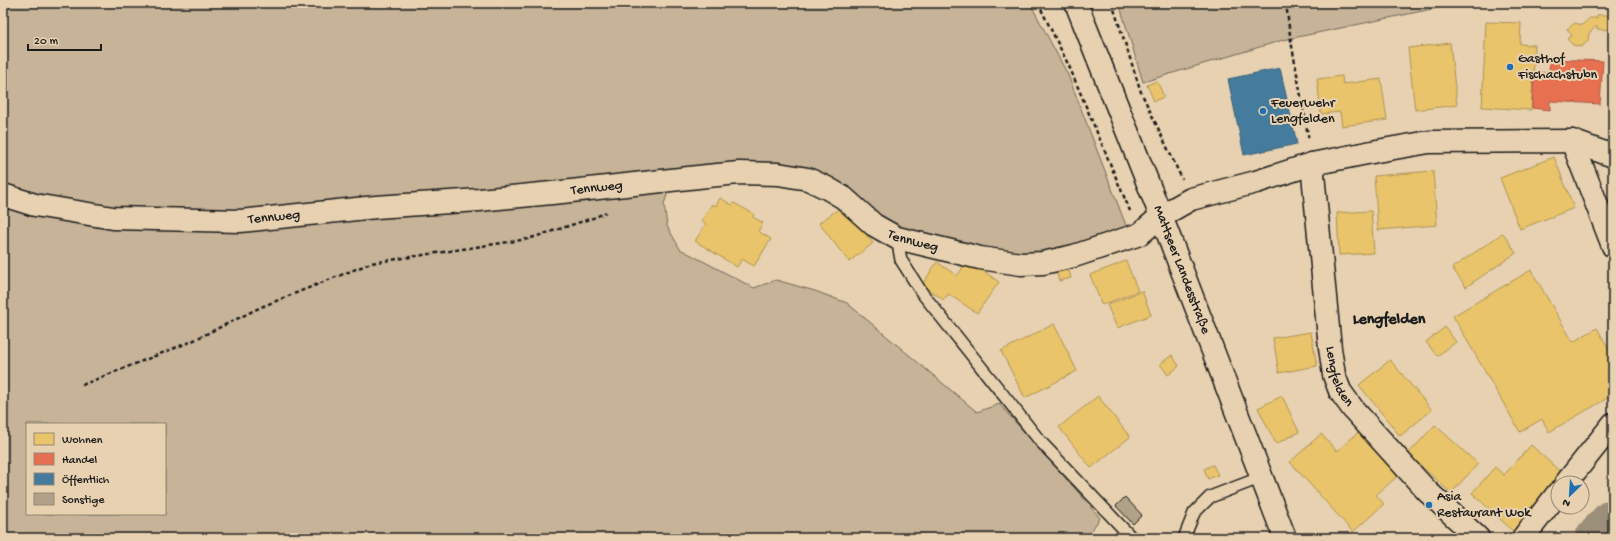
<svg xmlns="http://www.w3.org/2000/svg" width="1616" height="541" viewBox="0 0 1616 541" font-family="'Gochi Hand',sans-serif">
<rect width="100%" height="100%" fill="#e7d1b0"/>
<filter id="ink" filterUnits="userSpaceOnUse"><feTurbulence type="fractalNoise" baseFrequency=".025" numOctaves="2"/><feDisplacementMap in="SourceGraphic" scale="8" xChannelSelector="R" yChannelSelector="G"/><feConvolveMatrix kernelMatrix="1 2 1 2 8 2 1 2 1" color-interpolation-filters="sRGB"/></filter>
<g filter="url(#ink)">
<path fill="#c6b398" stroke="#71685a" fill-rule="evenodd" d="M3,3H1030L1068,75L1127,228L1068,250L1019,257L893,229L836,186L675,170L664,204L667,226L680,249L754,288L776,280L815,291L847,303L977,412L999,404L1078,492L1100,518L1086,538H3ZM27,424H165V514H27Z
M1119,3H1461L1283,40L1143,82Z"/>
<path fill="#e9c46a" stroke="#ac9253" d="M1597,15H1611L1610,30L1597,29V26L1589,33L1588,41L1581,47L1573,45L1567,39L1572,35L1567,29L1575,23L1582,25L1590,18H1597Z
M1486,22L1521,23L1520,44L1535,45L1531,110L1482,107Z
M1450,43L1457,105L1415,110L1408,48Z
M1342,76L1343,84L1381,79L1387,120L1342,126L1340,112L1321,114L1317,79Z
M1612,79H1613V110L1609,109Z
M1157,81L1164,97L1154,101L1147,85Z
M1554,157L1574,208L1520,229L1500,178Z
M1433,171L1437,225L1378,230L1374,176Z
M720,198L732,205L734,203L754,214L753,217L763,223L758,231L771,239L754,266L742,259L737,267L695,241L706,224L701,221L712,204L716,206Z
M844,205L873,243L849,262L819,223Z
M1371,211L1374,253L1339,255L1337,213Z
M1503,233L1516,253L1466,287L1452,268Z
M968,260L999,282L977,313L948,294L944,300L922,285L937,262L957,276Z
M1126,261L1138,291L1102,305L1090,275Z
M1068,267L1071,278L1059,281L1056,269Z
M1531,270L1573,342L1597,328L1613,356V395L1549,432L1542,419L1520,432L1453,316Z
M1142,291L1151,315L1117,328L1107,305Z
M1054,324L1077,371L1025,398L1001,351Z
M1445,327L1456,342L1437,356L1426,342Z
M1311,332L1317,366L1279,373L1273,338Z
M1172,355L1179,366L1168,375L1160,364Z
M1390,360L1432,410L1400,436L1359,385Z
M1098,396L1130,437L1091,468L1059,427Z
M1282,396L1299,432L1276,444L1258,408Z
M1435,425L1478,464L1451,493L1408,454Z
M1361,430L1400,474L1376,495L1384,504L1353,532L1290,462L1321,434L1337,451Z
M1531,445L1565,476L1514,532L1472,493L1495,467L1504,475Z
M1213,465L1218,475L1208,479L1204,469Z"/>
<path fill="#e76f51" stroke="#aa5641" d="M1550,59L1603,61L1600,104L1550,101V110L1532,108L1534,72L1549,73Z
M1450,532L1456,538H1445Z"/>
<path fill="#457b9d" stroke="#395e76" d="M1280,68L1297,144L1244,155L1228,79Z"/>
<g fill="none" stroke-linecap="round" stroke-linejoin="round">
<path stroke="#9c8f7a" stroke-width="44" d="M1597,538L1613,521"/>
</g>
<path fill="#b1a189" stroke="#1c1c1c" d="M1125,497L1142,515L1133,524L1116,506Z"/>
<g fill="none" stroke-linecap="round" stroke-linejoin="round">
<g stroke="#1c1c1c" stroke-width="14">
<path id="service" d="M897,238L901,260L922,293L1040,441L1132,538
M1184,538L1194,513L1210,497L1262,477"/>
</g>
<g stroke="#1c1c1c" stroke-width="25">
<g id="minor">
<path d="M1572,141L1613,246"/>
<path id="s1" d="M1312,164L1330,348L1334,375L1340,391L1353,409L1427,491L1478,538"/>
<path id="s2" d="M3,195L35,205L113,218L240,221L376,207L479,200L562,192L707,176L739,173L778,174L808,179L827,188L844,198L874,225L897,238L980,258L1021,264L1043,263L1074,256L1140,234L1161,216L1191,199L1256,182L1312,164L1377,151L1429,142L1572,141L1613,156"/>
<path d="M1566,483L1613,424"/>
<path d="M1523,538L1558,493"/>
</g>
</g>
<g stroke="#1c1c1c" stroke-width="25">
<g id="secondary">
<path id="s3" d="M1076,3L1161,216L1285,538"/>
</g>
</g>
<path stroke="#1c1c1c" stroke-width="2.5" stroke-dasharray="4 3" stroke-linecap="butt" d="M1038,3L1069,66L1130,211
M1112,3L1141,92L1182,179
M1286,3L1290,35L1309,141
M82,385L190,342L261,307L371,263L528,239L596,217L606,212"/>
<use href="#service" stroke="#e7d1b0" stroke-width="11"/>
<use href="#minor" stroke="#e7d1b0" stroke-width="22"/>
<use href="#secondary" stroke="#e7d1b0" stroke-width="22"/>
</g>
</g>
<g fill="#1f6fb2" stroke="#e7d1b0" stroke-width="1.5">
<circle cx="1510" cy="67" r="4"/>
<circle cx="1263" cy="111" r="4"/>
<circle cx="1429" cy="505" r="4"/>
</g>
<g text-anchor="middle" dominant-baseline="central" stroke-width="4" stroke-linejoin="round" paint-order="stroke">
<g font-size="14" fill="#1c1c1c" stroke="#e7d1b0" text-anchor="start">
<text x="1518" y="59">Gasthof<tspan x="1518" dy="16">Fischachstubn</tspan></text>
<text x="1271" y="103">Feuerwehr<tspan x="1271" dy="16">Lengfelden</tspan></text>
<text x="1437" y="497">Asia<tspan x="1437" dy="16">Restaurant Wok</tspan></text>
</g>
<g font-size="14" fill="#1c1c1c" stroke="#e7d1b0">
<text stroke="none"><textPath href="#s2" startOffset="598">Tennweg</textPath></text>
<text stroke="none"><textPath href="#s2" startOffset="274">Tennweg</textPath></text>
<text stroke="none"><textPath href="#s2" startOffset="934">Tennweg</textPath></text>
<text stroke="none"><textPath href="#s3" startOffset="287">Mattseer Landesstraße</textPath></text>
<text stroke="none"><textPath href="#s1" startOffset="215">Lengfelden</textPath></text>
</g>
<g font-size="16" font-weight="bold" fill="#1c1c1c" stroke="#e7d1b0">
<text x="1389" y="320">Lengfelden</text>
</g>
</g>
<rect width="1616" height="541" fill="none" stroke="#e7d1b0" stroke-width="16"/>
<rect x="8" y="8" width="1600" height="525" fill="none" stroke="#1c1c1c" stroke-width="1.5" filter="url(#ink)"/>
<rect x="26" y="423" width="140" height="92" fill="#e7d1b0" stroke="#968975"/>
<rect x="34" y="433" width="20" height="12" fill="#e9c46a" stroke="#968975"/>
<text x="62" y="443" font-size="12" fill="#1c1c1c">Wohnen</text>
<rect x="34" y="453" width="20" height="12" fill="#e76f51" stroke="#968975"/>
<text x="62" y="463" font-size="12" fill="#1c1c1c">Handel</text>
<rect x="34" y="473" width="20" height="12" fill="#457b9d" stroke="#968975"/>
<text x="62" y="483" font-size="12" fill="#1c1c1c">Öffentlich</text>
<rect x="34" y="493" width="20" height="12" fill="#b1a189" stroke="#968975"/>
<text x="62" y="503" font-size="12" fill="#1c1c1c">Sonstige</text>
<g transform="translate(1570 495) rotate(205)"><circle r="19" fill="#e7d1b0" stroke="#968975"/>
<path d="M0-3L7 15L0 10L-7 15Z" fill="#1f6fb2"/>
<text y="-6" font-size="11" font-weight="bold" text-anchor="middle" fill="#1c1c1c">N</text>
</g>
<path d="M28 44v6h73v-6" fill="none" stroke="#1c1c1c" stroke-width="2"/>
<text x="34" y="44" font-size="12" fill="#1c1c1c" stroke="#e7d1b0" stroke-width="3" paint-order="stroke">20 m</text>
</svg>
